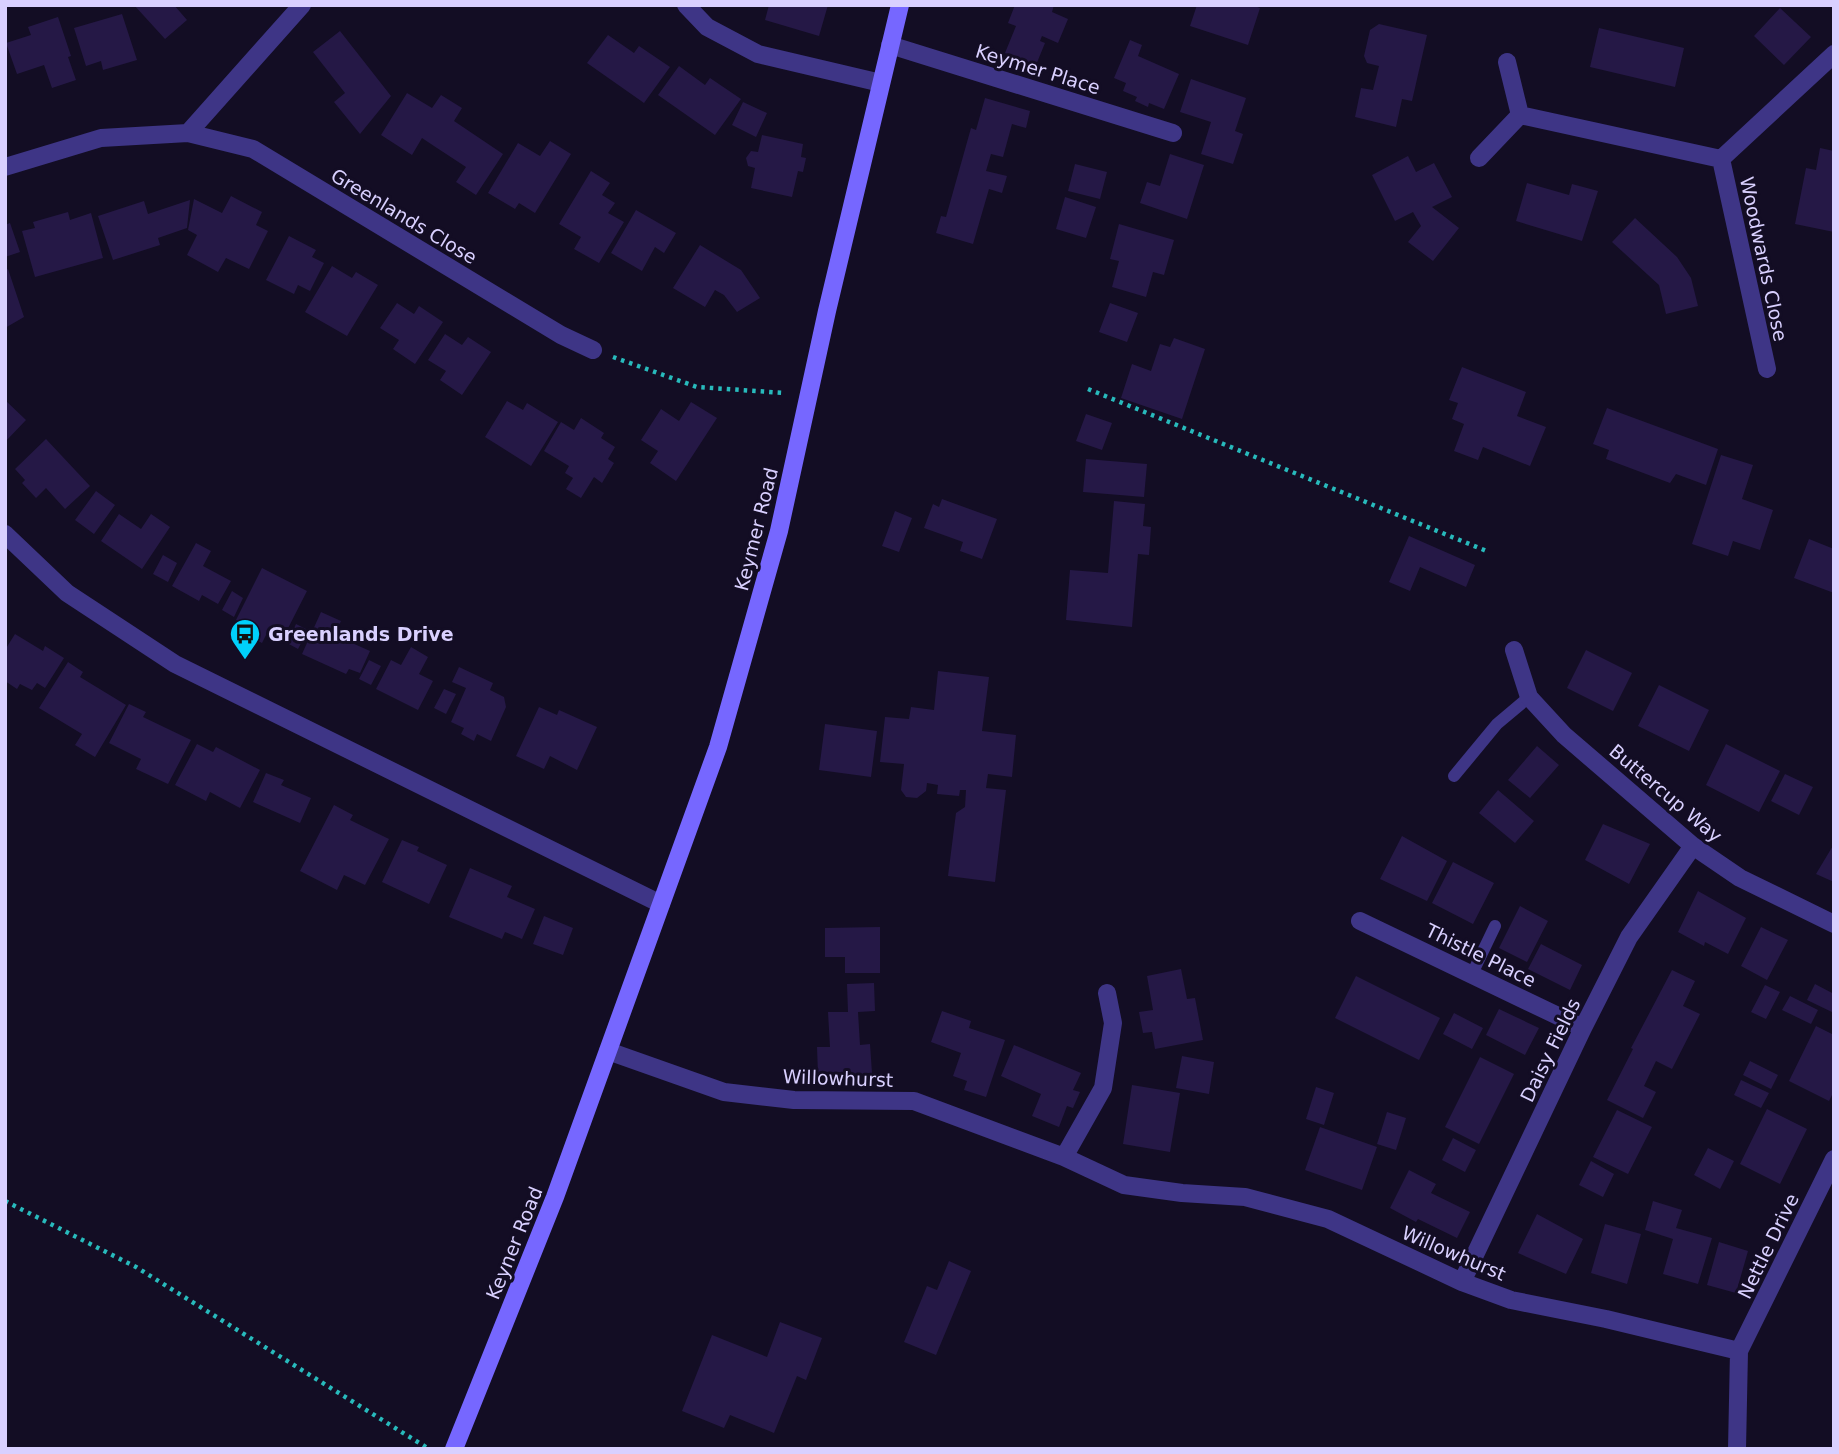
<svg xmlns="http://www.w3.org/2000/svg" width="1839" height="1454" viewBox="0 0 1839 1454" font-family="'DejaVu Sans',sans-serif">
<rect width="100%" height="100%" fill="#130d24"/>
<path fill="#251846" d="M134,5H174L187,20L165,39Z
M769,5H828L819,36L765,20Z
M1015,5H1054L1052,12L1068,19L1058,43L1042,36L1040,41L1045,43L1036,65L1005,53L1016,26L1008,23Z
M1197,5H1252L1260,8L1248,45L1190,26Z
M1780,8L1811,37L1784,65L1754,36Z
M122,14L137,60L103,70L101,61L86,66L74,28Z
M58,17L71,56L68,57L76,80L52,88L44,65L17,74L6,43L31,35L28,27Z
M1379,24L1427,35L1412,101L1402,99L1396,127L1355,117L1361,88L1373,90L1379,66L1367,63L1364,56L1370,30Z
M1599,28L1684,48L1675,87L1590,67Z
M340,31L391,96L360,134L334,102L345,93L313,52Z
M608,35L634,53L639,46L670,67L644,103L587,63Z
M1130,40L1142,45L1138,56L1179,74L1164,109L1149,103L1148,107L1135,101L1137,97L1123,91L1126,83L1114,78Z
M679,66L705,85L710,78L741,99L715,135L658,95Z
M1191,79L1246,98L1235,131L1243,134L1233,164L1201,154L1211,122L1180,112Z
M407,93L432,108L441,95L462,108L454,121L503,154L476,195L456,182L466,167L437,148L422,138L412,155L381,135Z
M985,98L1030,111L1026,128L1012,124L1003,157L991,154L986,171L1007,176L1002,193L989,189L973,244L936,233L941,216L946,217L971,128L976,130Z
M743,102L767,113L756,137L732,125Z
M762,135L803,144L801,157L806,158L803,172L798,171L792,197L751,188L755,168L748,166L746,158L751,151L758,152Z
M550,141L571,154L535,213L519,203L515,209L488,193L518,143L540,156Z
M1820,148L1834,151V232L1795,224L1806,168L1816,170Z
M1170,154L1204,165L1187,219L1140,203L1147,182L1160,186Z
M1408,156L1416,172L1434,163L1452,197L1432,207L1459,228L1433,261L1408,242L1421,226L1413,212L1395,221L1372,175Z
M1075,164L1107,172L1100,199L1068,191Z
M591,171L610,183L602,195L615,203L608,213L624,222L599,263L574,249L581,237L559,224Z
M1527,183L1569,195L1572,184L1598,191L1582,241L1516,221Z
M231,196L262,212L256,225L268,231L249,269L226,258L218,272L187,255L197,235L188,230L194,199L222,213Z
M1065,197L1096,207L1086,238L1056,229Z
M190,200L187,228L158,238L160,245L113,260L98,216L144,201L148,214Z
M636,210L676,233L664,253L655,247L642,271L611,253Z
M68,212L70,220L91,213L103,258L35,277L22,231L35,228L33,222Z
M1635,218L1677,257L1691,278L1698,306L1666,314L1659,285L1612,242Z
M10,223L20,252L5,257V225Z
M1119,224L1174,240L1164,275L1153,272L1146,297L1112,287L1119,261L1110,259Z
M289,236L316,250L312,257L324,263L310,291L298,285L294,294L266,280Z
M700,245L741,270L760,298L737,312L724,295L715,290L705,307L673,288Z
M332,266L352,278L356,272L378,285L347,336L305,312Z
M8,269L24,317L5,328V271Z
M397,303L414,314L419,306L443,322L415,364L393,349L399,340L380,328Z
M1110,303L1138,313L1127,342L1099,332Z
M445,334L462,345L468,337L491,352L462,395L440,380L446,371L428,360Z
M1174,338L1205,349L1182,419L1121,398L1132,364L1151,371L1160,344L1170,347Z
M1462,367L1526,392L1517,416L1546,427L1530,466L1483,447L1478,460L1454,451L1464,424L1452,419L1458,403L1449,400Z
M5,400L26,420L5,442Z
M507,401L523,410L527,403L558,422L531,466L485,437Z
M691,402L717,418L676,481L650,463L658,451L641,440L661,409L679,421Z
M1607,408L1718,449L1706,485L1676,474L1670,483L1606,459L1609,450L1593,444Z
M1086,414L1112,423L1102,450L1076,441Z
M581,418L604,433L601,438L615,447L608,459L614,463L602,483L594,477L581,498L566,489L573,478L565,473L569,466L544,451L561,422L574,430Z
M46,439L90,486L65,509L46,488L36,498L22,483L25,480L15,469Z
M1721,455L1753,465L1742,499L1773,510L1760,550L1733,541L1728,556L1692,544Z
M1086,459L1147,464L1144,497L1083,492Z
M96,491L115,505L94,534L75,520Z
M942,499L997,519L982,559L960,551L963,542L924,528L933,504L939,507Z
M1114,501L1145,504L1143,526L1151,527L1149,555L1138,554L1132,627L1066,620L1070,570L1108,573Z
M895,511L912,518L899,552L882,546Z
M119,514L141,529L151,514L170,527L142,569L101,541Z
M1409,536L1475,565L1466,587L1420,567L1410,591L1389,582Z
M1809,539L1834,549V593L1794,578Z
M196,543L211,551L203,566L231,581L218,604L202,595L199,601L172,586Z
M163,555L177,563L168,582L153,574Z
M262,568L307,591L281,642L266,635L262,643L249,636L253,629L236,620Z
M232,591L243,598L234,617L222,610Z
M321,612L341,621L334,635L370,651L360,673L349,669L346,674L302,654Z
M296,624L308,630L298,649L287,643Z
M15,634L43,651L45,646L64,658L45,688L37,683L32,690L20,684L17,689L5,681V650Z
M411,647L428,657L419,674L433,681L418,710L376,689L391,660L401,665Z
M1586,650L1632,673L1613,711L1567,688Z
M369,660L381,666L371,685L359,679Z
M68,662L83,672L80,677L126,705L95,757L75,745L82,734L39,708Z
M459,667L493,683L490,690L504,697L506,707L491,741L477,734L474,741L461,734L464,728L451,722L466,688L452,682Z
M938,671L989,677L982,731L1016,735L1012,777L988,774L986,788L1006,790L995,882L948,876L956,813L965,807L966,790H960L959,796L937,794L938,785L927,783L926,791L917,798L906,797L901,790L904,764L880,762L885,717L909,719L911,707L934,710Z
M1659,685L1709,710L1689,751L1638,726Z
M444,689L456,694L446,714L434,708Z
M129,704L146,712L143,717L191,740L168,784L136,769L141,759L109,743Z
M539,707L557,715L559,710L597,727L577,770L550,756L544,769L516,756Z
M825,724L877,731L871,777L819,770Z
M197,744L213,752L216,747L260,770L240,808L210,792L206,801L175,785Z
M1726,744L1780,771L1759,812L1706,785Z
M1537,746L1559,765L1530,798L1508,780Z
M266,773L284,780L281,785L311,798L300,823L253,802Z
M1785,774L1813,787L1799,815L1771,801Z
M1498,790L1534,821L1515,843L1479,813Z
M334,805L353,815L350,820L389,839L365,885L344,875L337,890L300,871Z
M1603,824L1650,844L1629,884L1585,860Z
M1402,836L1447,861L1427,901L1380,879Z
M402,840L419,847L417,851L447,865L429,904L382,882Z
M1834,844V882L1816,874Z
M1453,862L1494,883L1473,924L1432,903Z
M470,868L512,886L507,897L535,909L522,939L505,932L502,939L449,917Z
M1698,891L1746,918L1728,954L1705,942L1704,946L1678,932Z
M1520,906L1548,921L1527,962L1499,948Z
M544,916L573,928L563,955L533,944Z
M880,927V973H845V957H825V928Z
M1761,927L1788,940L1767,980L1741,966Z
M1541,944L1582,965L1570,990L1528,969Z
M1181,969L1187,999L1195,998L1203,1040L1155,1049L1152,1032L1143,1033L1139,1012L1153,1010L1147,976Z
M1672,970L1695,981L1683,1006L1700,1014L1672,1069L1656,1061L1644,1086L1656,1092L1643,1118L1607,1100L1633,1049L1631,1048Z
M1356,976L1440,1018L1419,1060L1335,1018Z
M874,983L875,1011L858,1012L860,1045L870,1044L872,1073H868L866,1078L849,1079L848,1072L818,1074L817,1047H830L828,1012H848L847,984Z
M1815,984L1834,994V1013L1807,1000Z
M1765,985L1780,992L1766,1019L1751,1012Z
M1790,996L1818,1010L1811,1024L1782,1010Z
M1499,1009L1539,1028L1525,1055L1486,1035Z
M942,1011L971,1021L969,1028L1005,1040L986,1097L964,1090L967,1081L953,1076L961,1053L931,1042Z
M1454,1013L1483,1028L1472,1049L1443,1034Z
M1816,1026L1834,1035V1091L1829,1101L1789,1081Z
M1014,1045L1081,1073L1073,1090L1080,1092L1073,1108L1067,1106L1059,1127L1032,1116L1041,1094L1001,1076Z
M1182,1056L1214,1062L1209,1094L1176,1088Z
M1480,1057L1514,1074L1479,1144L1445,1127Z
M1750,1061L1778,1075L1771,1089L1743,1075Z
M1741,1080L1769,1093L1761,1108L1734,1095Z
M1132,1085L1180,1093L1170,1152L1123,1144Z
M1316,1087L1334,1093L1324,1125L1306,1119Z
M1767,1109L1807,1129L1780,1184L1740,1164Z
M1617,1110L1652,1127L1628,1174L1593,1157Z
M1387,1112L1406,1118L1396,1150L1377,1144Z
M1320,1127L1377,1147L1362,1190L1305,1170Z
M1453,1138L1476,1150L1465,1172L1442,1160Z
M1708,1148L1734,1161L1720,1189L1694,1175Z
M1591,1161L1614,1174L1603,1197L1579,1185Z
M1409,1170L1436,1184L1431,1193L1470,1212L1457,1238L1418,1219L1416,1222L1390,1208Z
M1653,1201L1682,1210L1676,1228L1712,1238L1698,1284L1663,1274L1673,1239L1645,1230Z
M1537,1214L1583,1239L1566,1274L1518,1253Z
M1605,1224L1641,1234L1627,1284L1591,1273Z
M1719,1242L1748,1251L1736,1293L1707,1285Z
M949,1261L971,1271L936,1355L904,1342L927,1286L937,1290Z
M780,1322L822,1338L806,1380L797,1376L774,1433L730,1415L724,1428L682,1411L712,1335L767,1357Z"/>
<g fill="none" stroke-linecap="round" stroke-linejoin="round">
<path stroke="#28babc" stroke-width="4.5" stroke-dasharray="3.5 5" stroke-linecap="butt" d="M613,357L697,387L785,393
M1088,389L1489,552
M5,1201L136,1267L429,1449"/>
<path stroke="#3e3586" stroke-width="12" d="M1454,776L1497,724L1529,697
M1472,974L1495,926"/>
<path stroke="#3e3586" stroke-width="18" d="M686,5L707,27L758,54L881,83
M890,45L1173,133
M1507,62L1520,115L1721,159L1834,54
M188,133L302,5
M1479,158L1520,115
M1721,159L1767,369
M5,167L101,138L188,133L253,149L561,335L593,350
M5,534L67,593L175,664L661,904
M1514,650L1529,697L1564,735L1693,846L1740,878L1834,924
M1360,921L1583,1028
M608,1051L724,1092L794,1100L914,1101L1064,1157L1124,1185L1182,1193L1245,1197L1328,1219L1462,1282L1511,1300L1606,1319L1739,1351L1737,1449
M1064,1157L1103,1088L1113,1023L1107,993
M1462,1282L1583,1028L1629,937L1693,846
M1739,1351L1834,1159"/>
<path stroke="#7667ff" stroke-width="18" d="M454,1449L555,1197L718,747L779,531L827,311L900,5"/>
</g>
<defs>
<g id="bus-pin" transform="scale(1.575)"><path d="M0 17L-7.5 6A9.5 9.5 0 1 1 7.5 6Z" fill="#00d0fb" stroke="#130d24"/><path d="M-5-6H5V4H4V6H2V4H-2V6H-4V4H-5ZM-3.5-4V0h7V-4ZM-3.5 1.2v1.5H-2V1.2ZM2 1.2v1.5H3.5V1.2Z" fill="#111"/></g>
</defs>
<g fill-rule="evenodd">
<use href="#bus-pin" x="245" y="634"/>
</g>
<g text-anchor="middle" dominant-baseline="central" stroke-width="6" stroke-linejoin="round" paint-order="stroke">
<g font-size="19" fill="#d9d0ff" stroke="#130d24">
<text transform="translate(1038 69) rotate(17)">Keymer Place</text>
<text transform="translate(404 216) rotate(31)">Greenlands Close</text>
<text transform="translate(1764 259) rotate(78)">Woodwards Close</text>
<text transform="translate(756 529) rotate(-76)">Keymer Road</text>
<text transform="translate(1666 793) rotate(40)">Buttercup Way</text>
<text transform="translate(1481 955) rotate(26)">Thistle Place</text>
<text transform="translate(1550 1050) rotate(-64)">Daisy Fields</text>
<text transform="translate(838 1078) rotate(2)">Willowhurst</text>
<text transform="translate(514 1243) rotate(-68)">Keyner Road</text>
<text transform="translate(1768 1246) rotate(-64)">Nettle Drive</text>
<text transform="translate(1454 1253) rotate(23)">Willowhurst</text>
</g>
<g font-size="19" font-weight="bold" fill="#d9d0ff" stroke="#130d24" text-anchor="start">
<text x="268" y="634">Greenlands Drive</text>
</g>
</g>
<rect width="1839" height="1454" fill="none" stroke="#d9d0ff" stroke-width="14"/>
</svg>
